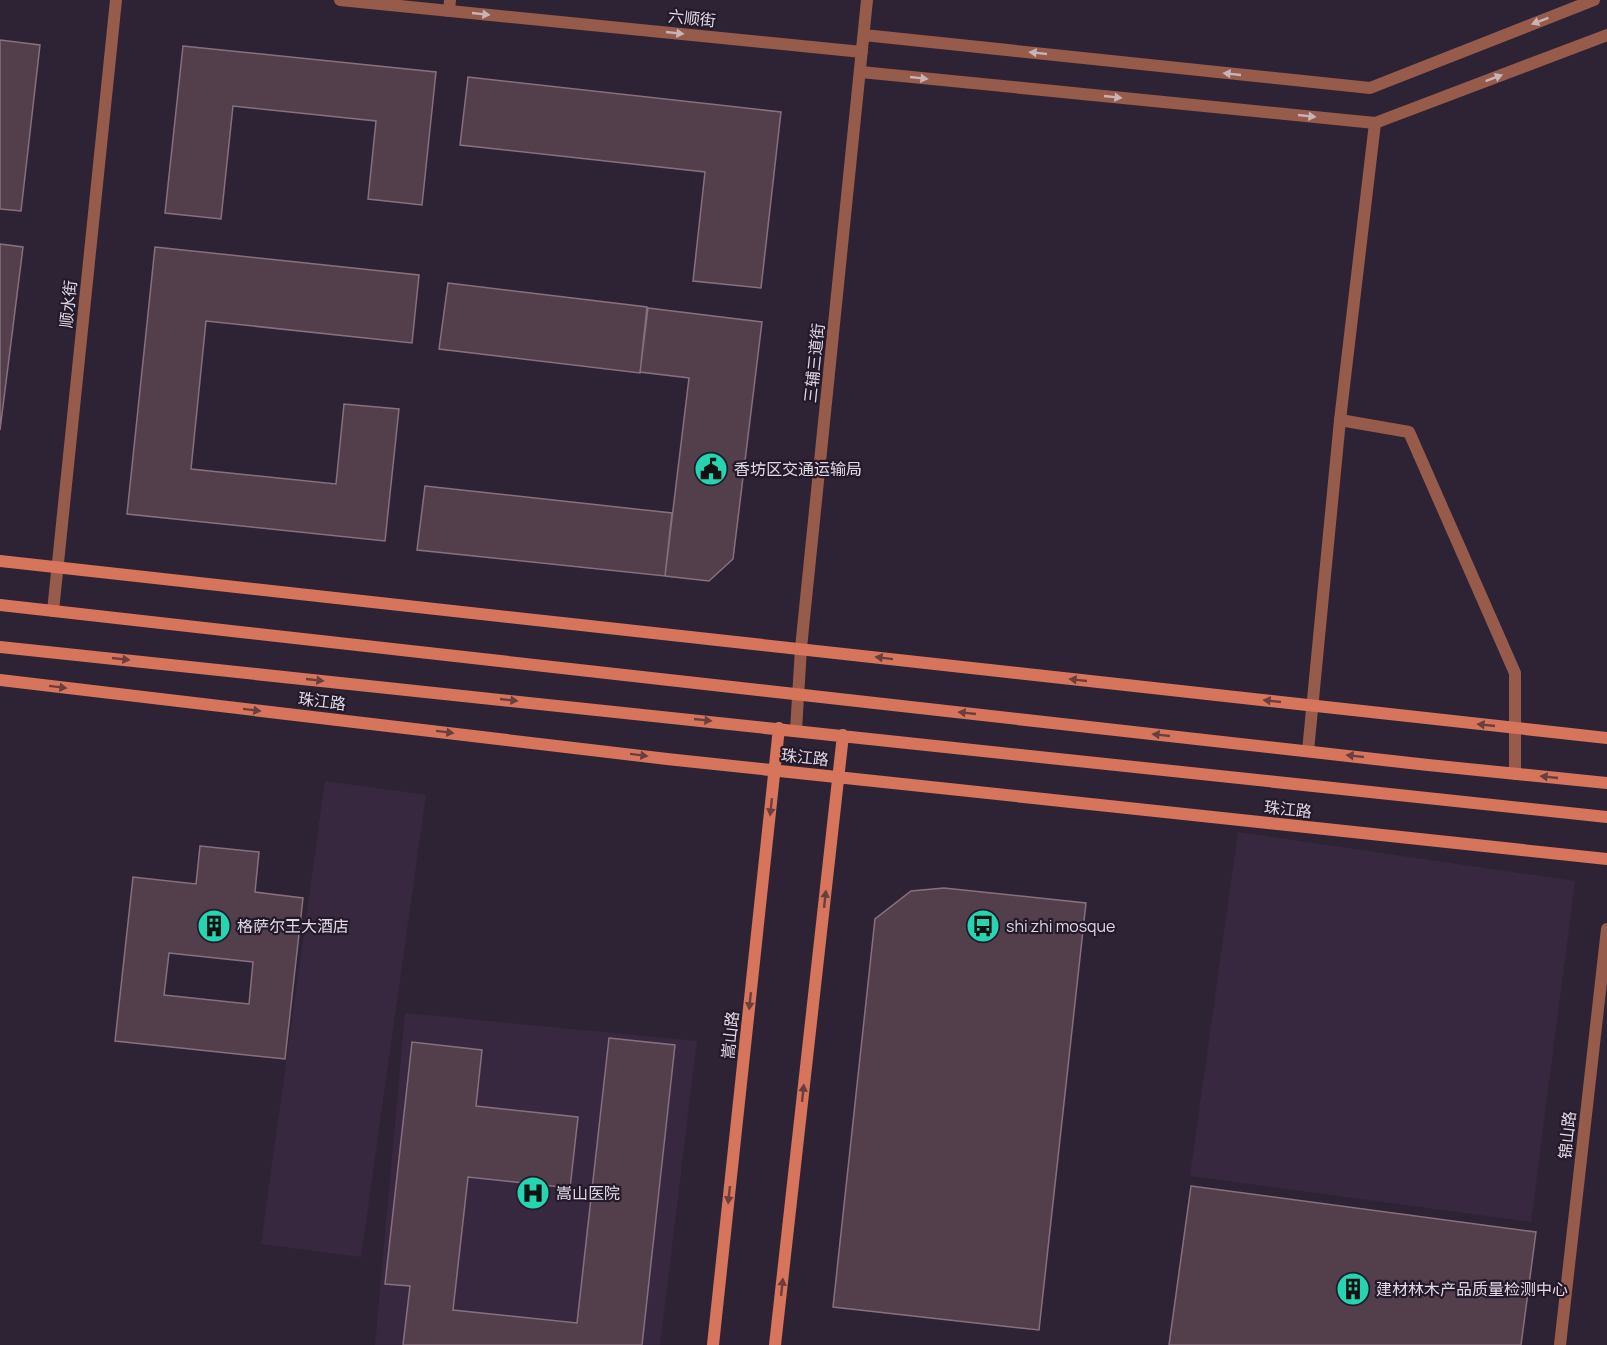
<svg xmlns="http://www.w3.org/2000/svg" width="1607" height="1345" viewBox="0 0 1607 1345" font-family="Manrope,'Noto Sans SC',sans-serif">
<rect width="100%" height="100%" fill="#2e2334"/>
<path fill="#38283f" d="M325,781L426,795L361,1257L261,1244Z
M1238,832L1575,881L1531,1222L1190,1176Z
M405,1013L697,1041L660,1345H375Z"/>
<path fill="#533f4c" stroke="#87707e" stroke-width="1.5" fill-rule="evenodd" d="M0,40L40,45L21,211L0,209Z
M183,46L436,72L422,205L368,199L376,121L233,106L221,219L165,213Z
M468,77L781,112L761,288L693,281L705,172L460,145Z
M0,244L23,247L0,430Z
M155,247L419,275L412,343L206,321L191,469L336,484L344,404L399,409L385,541L127,514Z
M448,283L647,307L640,373L439,349Z
M648,308L762,322L733,559L709,581L665,576L689,378L640,372Z
M425,486L672,513L665,576L417,550Z
M200,846L259,852L255,892L303,898L285,1059L115,1041L133,877L196,884ZM169,953L253,962L249,1004L164,995Z
M944,888L1086,903L1039,1330L833,1307L875,919L911,891Z
M609,1038L675,1045L642,1345H403L410,1286L385,1284L412,1042L482,1050L476,1106L578,1117L570,1188L468,1177L453,1310L577,1323Z
M1191,1186L1536,1232L1521,1345H1169Z"/>
<g fill="none" stroke-linecap="round" stroke-linejoin="round">
<path stroke="#975b4b" stroke-width="12" d="M449,11L450,0
M1340,420L1409,432L1515,673V774"/>
<path stroke="#975b4b" stroke-width="12" d="M53,611L116,0
M1308,751L1340,420L1375,123"/>
<path stroke="#975b4b" stroke-width="12" d="M340,0L862,52
M864,35L1370,88L1594,0
M861,72L1375,123L1607,35
M796,730L801,648L867,0
M1560,1345L1607,929"/>
<path stroke="#d6755c" stroke-width="12" d="M0,561L1607,738
M0,605L1428,765L1607,783
M0,647L1607,817
M0,680L667,759L1607,859
M713,1345L779,728
M775,1345L843,735"/>
</g>
<defs><path id="oneway-solid" d="M-6-.8H1V-3.2L6.5 0L1 3.2V.8H-6Z" transform="scale(1.5)"/></defs>
<g fill="#cab3b6">
<use href="#oneway-solid" transform="translate(481 14) rotate(6)"/>
<use href="#oneway-solid" transform="translate(1540 21) rotate(159)"/>
<use href="#oneway-solid" transform="translate(675 33) rotate(6)"/>
<use href="#oneway-solid" transform="translate(1038 53) rotate(-174)"/>
<use href="#oneway-solid" transform="translate(1232 74) rotate(-174)"/>
<use href="#oneway-solid" transform="translate(919 78) rotate(6)"/>
<use href="#oneway-solid" transform="translate(1494 78) rotate(-21)"/>
<use href="#oneway-solid" transform="translate(1113 97) rotate(6)"/>
<use href="#oneway-solid" transform="translate(1307 116) rotate(6)"/>
</g>
<g fill="#6b3e3e">
<use href="#oneway-solid" transform="translate(884 658) rotate(-173)"/>
<use href="#oneway-solid" transform="translate(121 659) rotate(6)"/>
<use href="#oneway-solid" transform="translate(315 680) rotate(6)"/>
<use href="#oneway-solid" transform="translate(1078 680) rotate(-174)"/>
<use href="#oneway-solid" transform="translate(58 687) rotate(7)"/>
<use href="#oneway-solid" transform="translate(509 700) rotate(6)"/>
<use href="#oneway-solid" transform="translate(1272 701) rotate(-174)"/>
<use href="#oneway-solid" transform="translate(252 710) rotate(7)"/>
<use href="#oneway-solid" transform="translate(967 713) rotate(-174)"/>
<use href="#oneway-solid" transform="translate(703 720) rotate(6)"/>
<use href="#oneway-solid" transform="translate(1486 725) rotate(-174)"/>
<use href="#oneway-solid" transform="translate(445 732) rotate(7)"/>
<use href="#oneway-solid" transform="translate(1161 735) rotate(-174)"/>
<use href="#oneway-solid" transform="translate(639 755) rotate(7)"/>
<use href="#oneway-solid" transform="translate(1355 756) rotate(-174)"/>
<use href="#oneway-solid" transform="translate(1549 777) rotate(-174)"/>
<use href="#oneway-solid" transform="translate(771 807) rotate(96)"/>
<use href="#oneway-solid" transform="translate(825 899) rotate(-84)"/>
<use href="#oneway-solid" transform="translate(750 1001) rotate(96)"/>
<use href="#oneway-solid" transform="translate(803 1093) rotate(-84)"/>
<use href="#oneway-solid" transform="translate(729 1195) rotate(96)"/>
<use href="#oneway-solid" transform="translate(782 1287) rotate(-84)"/>
</g>
<defs>
<g id="civic-disc" transform="scale(1.725)"><circle r="9.5" fill="#24d5af" stroke="#24192a"/><path d="M-.6-6.5H3V-4.5H.6V-3L4-1V1h2V6H-6V1h2V-1L-.6-3ZM-1.2 2.5V6h2.4V2.5Z" fill="#111"/></g>
<g id="building-disc" transform="scale(1.725)"><circle r="9.5" fill="#24d5af" stroke="#24192a"/><path d="M-4-6H4V6H1V3H-1V6H-4ZM-2.5-4.3h1.7v1.8h-1.7ZM.8-4.3h1.7v1.8H.8ZM-2.5-1h1.7V.8h-1.7ZM.8-1h1.7V.8H.8Z" fill="#111"/></g>
<g id="bus-disc" transform="scale(1.725)"><circle r="9.5" fill="#24d5af" stroke="#24192a"/><path d="M-5-6H5V4H4V6H2V4H-2V6H-4V4H-5ZM-3.5-4V0h7V-4ZM-3.5 1.2v1.5H-2V1.2ZM2 1.2v1.5H3.5V1.2Z" fill="#111"/></g>
<g id="hospital-disc" transform="scale(1.725)"><circle r="9.5" fill="#24d5af" stroke="#24192a"/><path d="M-5-5h3v3.5h4V-5h3V5h-3V1.5h-4V5h-3Z" fill="#111"/></g>
</defs>
<g fill-rule="evenodd">
<use href="#civic-disc" x="711" y="469"/>
<use href="#building-disc" x="214" y="926"/>
<use href="#bus-disc" x="983" y="926"/>
<use href="#hospital-disc" x="533" y="1193"/>
<use href="#building-disc" x="1353" y="1289"/>
</g>
<g text-anchor="middle" dominant-baseline="central" stroke-width="4.5" stroke-linejoin="round" paint-order="stroke">
<g font-size="16" fill="#e0d9e4" stroke="#24192a">
<text transform="translate(692 18) rotate(6)">六顺街</text>
<text transform="translate(68 304) rotate(-84)">顺水街</text>
<text transform="translate(814 363) rotate(-84)">三辅三道街</text>
<text transform="translate(322 701) rotate(7)">珠江路</text>
<text transform="translate(805 757) rotate(6)">珠江路</text>
<text transform="translate(1288 809) rotate(6)">珠江路</text>
<text transform="translate(730 1035) rotate(-84)">嵩山路</text>
<text transform="translate(1567 1135) rotate(-84)">锦山路</text>
</g>
<g font-size="16" fill="#e0d9e4" stroke="#24192a" text-anchor="start">
<text x="734" y="469">香坊区交通运输局</text>
<text x="237" y="926">格萨尔王大酒店</text>
<text x="1006" y="926">shi zhi mosque</text>
<text x="556" y="1193">嵩山医院</text>
<text x="1376" y="1289">建材林木产品质量检测中心</text>
</g>
</g>
</svg>
